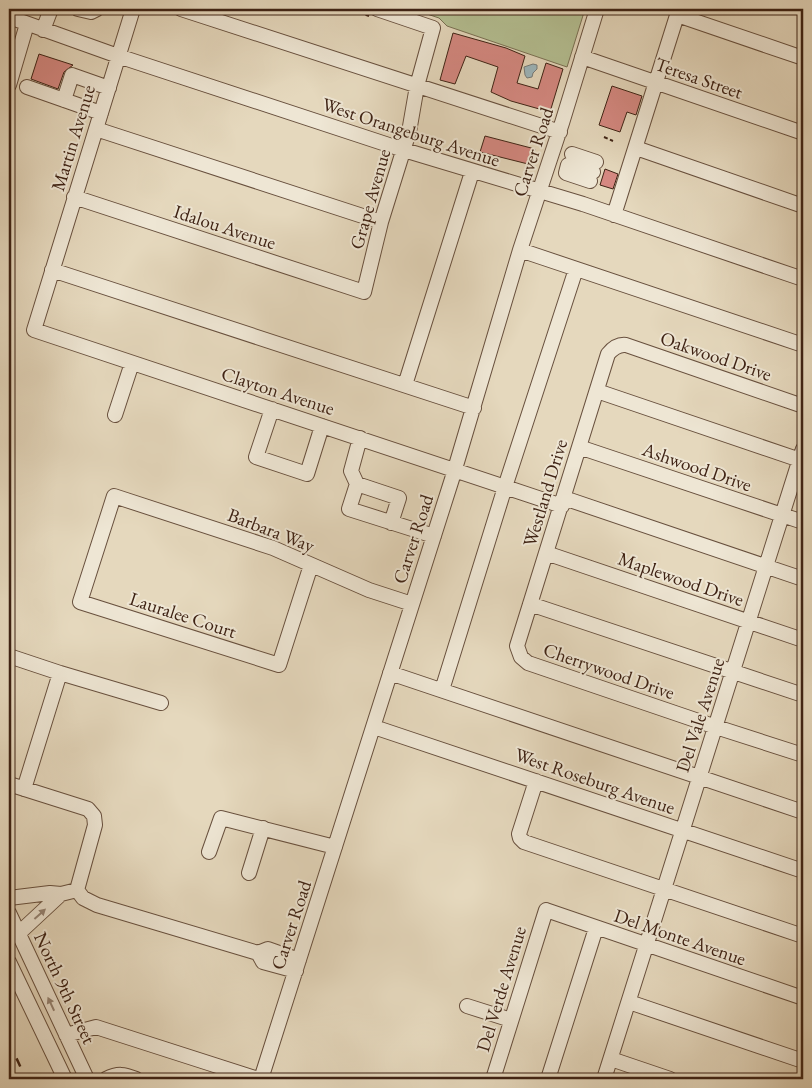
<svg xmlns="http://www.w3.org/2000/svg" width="812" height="1088" viewBox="0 0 812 1088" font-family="'EB Garamond',serif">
<rect width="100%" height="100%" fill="#e5d8bd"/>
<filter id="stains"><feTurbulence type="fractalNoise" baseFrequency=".004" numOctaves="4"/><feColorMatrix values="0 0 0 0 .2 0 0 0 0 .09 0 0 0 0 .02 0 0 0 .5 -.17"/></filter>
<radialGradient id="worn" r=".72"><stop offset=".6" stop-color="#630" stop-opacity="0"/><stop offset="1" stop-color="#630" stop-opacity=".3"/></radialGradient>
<path fill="#b4bf92" stroke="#797053" d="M412,9H585L567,67L447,26L439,18Z"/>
<path fill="#9cb6bd" stroke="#767b79" d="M533,64L537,65V69L533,73L532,77L527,78L525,75L524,67Z"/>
<path fill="#d58881" stroke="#3e2214" d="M453,33L506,48L525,56L517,83L538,89L546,63L563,69L550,112L511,101L491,92L498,67L466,56L455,84L440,80Z
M39,54L73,65L64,72L58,89L31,79Z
M612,86L642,96L636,115L627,112L620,132L599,125Z
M485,136L535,149L532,165L480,152Z
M605,169L618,174L613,189L600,185Z"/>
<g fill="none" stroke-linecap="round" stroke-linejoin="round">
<g stroke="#68503e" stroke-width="16">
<path id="minor" d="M78,9L91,12L97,9
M133,9L34,330L562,506
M181,9L560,132
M677,15L803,58
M9,17L118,56L404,150L583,204L803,279
M43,30L51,9
M582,57L803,133
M9,85L27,24
M27,87L101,113
M64,100L72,75L109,88
M96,129L381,222
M636,148L803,206
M572,154L596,162
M590,181L566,173L568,165L593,172
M74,197L364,292L381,222L409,132L417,86L433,28L377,9
M614,215L679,9
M520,250L803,345
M52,270L474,408
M405,385L472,172
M597,391L803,461
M803,406L626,345C618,344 613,348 608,354L517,646L521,657L528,663L716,727L803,755
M272,409L256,457L307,474L322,426
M115,415L132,363
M360,438L351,471L357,484L349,509L434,536
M579,447L803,522
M357,484L399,498L391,523
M564,498L803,579
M546,553L803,640
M311,565L279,665L80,602L114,496L273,548L369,590L412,604
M530,604L803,695
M9,656L60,673
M390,673L803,812
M442,690L505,487L576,269
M374,727L803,871
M536,781L519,834L520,838L524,842L803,936
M9,784L88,809L94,816L95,825L77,890L83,898L97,905L258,953
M24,789L60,673L161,703
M209,852L221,818L335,847
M249,873L263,828
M9,898L50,893L61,894L77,890
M9,913L87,1079
M9,932L18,934L61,894
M9,962L65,1079
M296,971L263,962L258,953L268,949L299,960
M629,1002L803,1061
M467,1006L511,1020
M66,1035L96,1027L258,1079
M611,1059L670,1079
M106,1079C118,1073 124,1074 136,1079
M261,1079L452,479L520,250L562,123L597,9
M493,1079L546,910L803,998
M548,1079L596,928
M604,1079L803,449"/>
</g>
<path stroke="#3e2214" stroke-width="2" stroke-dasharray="4 2.5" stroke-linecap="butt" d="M347,9L369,16
M604,137L613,141"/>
<use href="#minor" stroke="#eee6d4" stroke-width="14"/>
<path stroke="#3e2214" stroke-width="2.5" stroke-dasharray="9 9" stroke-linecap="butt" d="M9,1042L26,1079"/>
</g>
<defs><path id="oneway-solid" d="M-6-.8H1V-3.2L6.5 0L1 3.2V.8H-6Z" transform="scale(1.25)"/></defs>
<g fill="#968474">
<use href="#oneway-solid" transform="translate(40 914) rotate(-42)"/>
<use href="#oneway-solid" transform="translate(51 1004) rotate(-115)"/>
</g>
<g text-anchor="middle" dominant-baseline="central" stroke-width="4" stroke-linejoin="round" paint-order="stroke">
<g font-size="19" fill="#3e2214" stroke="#eee6d4">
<text transform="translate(699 78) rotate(19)">Teresa Street</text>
<text transform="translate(411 132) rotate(18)">West Orangeburg Avenue</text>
<text transform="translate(73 138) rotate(-73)">Martin Avenue</text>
<text transform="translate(533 152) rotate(-72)">Carver Road</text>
<text transform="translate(370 199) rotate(-74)">Grape Avenue</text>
<text transform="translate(225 227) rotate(18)">Idalou Avenue</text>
<text transform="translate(716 356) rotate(19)">Oakwood Drive</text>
<text transform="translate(278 391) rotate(18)">Clayton Avenue</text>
<text transform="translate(697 467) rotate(19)">Ashwood Drive</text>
<text transform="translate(545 493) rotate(-73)">Westland Drive</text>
<text transform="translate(271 530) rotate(21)">Barbara Way</text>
<text transform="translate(413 539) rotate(-72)">Carver Road</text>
<text transform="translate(681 579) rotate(19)">Maplewood Drive</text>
<text transform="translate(183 615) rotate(18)">Lauralee Court</text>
<text transform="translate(609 671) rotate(19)">Cherrywood Drive</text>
<text transform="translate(700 715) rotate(-72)">Del Vale Avenue</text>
<text transform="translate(595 781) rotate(19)">West Roseburg Avenue</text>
<text transform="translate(291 925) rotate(-72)">Carver Road</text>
<text transform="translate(680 937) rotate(19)">Del Monte Avenue</text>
<text transform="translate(65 988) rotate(65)">North 9th Street</text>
<text transform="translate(501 989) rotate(-73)">Del Verde Avenue</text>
</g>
</g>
<rect width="812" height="1088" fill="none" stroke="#e5d8bd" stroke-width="30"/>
<rect x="10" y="10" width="792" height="1068" fill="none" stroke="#3e2214" stroke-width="2.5"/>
<rect x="15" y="15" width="782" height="1058" fill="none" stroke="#3e2214"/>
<rect width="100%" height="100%" filter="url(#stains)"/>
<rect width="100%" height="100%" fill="url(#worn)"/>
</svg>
